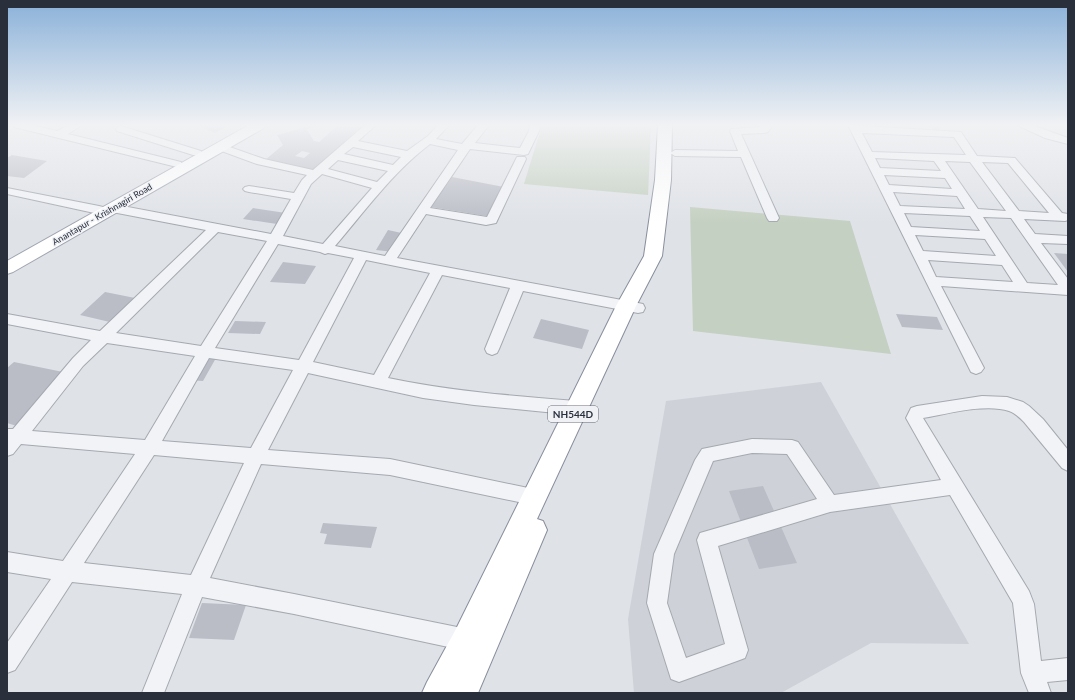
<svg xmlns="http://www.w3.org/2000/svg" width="1075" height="700" viewBox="0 0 1075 700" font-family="Lato,sans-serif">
<rect width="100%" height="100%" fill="#dfe2e7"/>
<path fill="#ced1d8" d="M821,382L969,644L871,643L781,693H634L628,619L666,401Z"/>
<path fill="#c4d0c1" d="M542,125H639L651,128L648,195L524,184Z
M690,207L850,221L891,354L693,331Z"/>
<path fill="#babdc6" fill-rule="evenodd" d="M197,125H230L215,133Z
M305,125H322L307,129L314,141L319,142L338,125H363L314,171L265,160L283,145L277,135L306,127ZM302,151L310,153L304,158L295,156Z
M925,125H938L941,127L936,130Z
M12,155L47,161L24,178L7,176V158Z
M452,177L504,187L487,216L431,207Z
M253,208L286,213L277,224L243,219Z
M388,230L406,234L394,252L376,250Z
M1054,253L1068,254V272Z
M283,262L316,266L305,284L270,282Z
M105,292L140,299L114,323L80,315Z
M896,314L937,317L943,330L902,327Z
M541,319L589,330L582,349L533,338Z
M235,321L266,322L260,334L228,333Z
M200,357L216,358L203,381L186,380Z
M14,362L68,373L17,426L7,423V368Z
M763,486L797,563L759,569L729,491Z
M323,523L377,527L371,548L324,544L327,534L320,533Z
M202,603L246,605L234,640L189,638Z"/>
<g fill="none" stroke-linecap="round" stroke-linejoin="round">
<g stroke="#a5a9b0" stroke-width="2">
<path id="minor" d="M13,125H32L57,131L69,125H82L68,134L181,162L182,164L177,167L14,127Z
M365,125H376L358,141L407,151L428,136L438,125H449L436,139L462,144L478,125H489L475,143L520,148L529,131L530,125H540L539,131L528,154L524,155L470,149L430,208L487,217L517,157H525L526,159L496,223L486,225L426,214L397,258L638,303L643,304L645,308L643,312L638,313L523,291L499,349L497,353L492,355L487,353L485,349L510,288L442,275L388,378C450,391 513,396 576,401L582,403L584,408L582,413L576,415L474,405L423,398L308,373L268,450L390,459L533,489L539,491L542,497L539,503L533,505L390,475L261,464L210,578L294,594L467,629L475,632L478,640L475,648L467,651L294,614L202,597L164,693H142L182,594L72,582L15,670L7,673V643L51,579L7,572V552L63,561L135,454L21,444L13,454L7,456V429H13L73,358L91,340L7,324V314L100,331L206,230L112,212L108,211L106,208L108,205L112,204L271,234L291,199L249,192L245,191L243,189L245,187L249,186L294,193L302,180L307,175L257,164L216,149L215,147L216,145H224L264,159L313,170ZM430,144L458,150L385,256L335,246C365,211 393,172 430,144ZM353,147L401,157L393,165L344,154ZM338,160L388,171L377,182L328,169ZM322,174L372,188L323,244L283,236L311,184ZM218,232L267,241L201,346L116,333ZM278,244L320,252L325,254L328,253L354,258L299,360L215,348ZM366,260L430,273L374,375L313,362ZM107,343L195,356L145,440L32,431L83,366ZM209,358L293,370L251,448L162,441ZM154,455L244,463L191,575L84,563Z
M760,125H770L771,128L768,132L764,133L741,134L779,218L777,221H769L767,218L741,157L675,156L670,153L675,150L738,151L730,131L731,129L761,127Z
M848,125L961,132L977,156L1015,158L1062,213L1068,214V220L1065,221L1024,219L1035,234L1068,236V244L1041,243L1068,279V295L941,286L984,368L981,372L976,374L971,372ZM862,133L954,137L966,155L872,152ZM875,158L934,161L941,171L880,168ZM945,161L970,162L1006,211L978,209ZM982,162L1008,163L1049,213L1019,211ZM884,175L945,178L952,189L889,185ZM893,192L957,196L965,209L900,206ZM904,213L970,216L980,231L911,227ZM983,217L1011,218L1058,285L1027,283ZM915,235L985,239L996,256L923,251ZM928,260L1002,265L1013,282L936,277Z
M1017,125H1032L1068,138V144L1045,138Z
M121,126L201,151L202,153L201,155H193L117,131L116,129L117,127Z
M7,188L99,206L103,207L105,210L103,213L99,214L7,194Z
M982,396L1007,397L1023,402L1029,406L1043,419L1068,450V471L1062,468L1024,422C1020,418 1015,413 1009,411C986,403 947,414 923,418L1029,591L1034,604L1041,661L1068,658V680L1047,682L1051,693H1029L1021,673L1013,603L950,495L830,512L718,546L748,650L745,658L737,661L679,682L671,679L647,603L654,554L695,460L702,449L752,439L792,440L798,442L834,495L941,480L906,418L911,408L917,406ZM752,453L787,454L817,499L700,533L697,540L725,644L686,658L667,603L674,554L713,461Z"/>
</g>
<g stroke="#a0a5b1" stroke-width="2">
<path id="major" d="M249,125H265L264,128L13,272L7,274V261Z"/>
</g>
<g stroke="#888e9c" stroke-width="2">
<path id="highway" d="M658,125H672L671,180L662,256L636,306L537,519L543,521L547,530L478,693H422L427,682L456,629L616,306L644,256L655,180Z"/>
</g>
<use href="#minor" fill="#f2f3f6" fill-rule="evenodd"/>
<use href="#major" fill="#fff" fill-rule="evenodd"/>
<use href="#highway" fill="#fff" fill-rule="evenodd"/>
</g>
<linearGradient id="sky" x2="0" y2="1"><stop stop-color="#8ab1d9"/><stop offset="0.56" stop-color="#f1f2f4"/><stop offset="1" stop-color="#f1f2f4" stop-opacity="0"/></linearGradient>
<rect width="1075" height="223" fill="url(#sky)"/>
<g text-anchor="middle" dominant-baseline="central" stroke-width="3" stroke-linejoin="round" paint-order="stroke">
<g font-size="9" fill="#2a2f3c" stroke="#eff1f5">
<text transform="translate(102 214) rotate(-30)">Anantapur - Krishnagiri Road</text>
</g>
<rect fill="#eff1f5" stroke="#656974" stroke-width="1" x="548" y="406" width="50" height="16" rx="3"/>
<g font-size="10" font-weight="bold" fill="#2a2f3c">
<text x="573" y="414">NH544D</text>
</g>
</g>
<rect width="1075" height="700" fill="none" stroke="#2a2f3c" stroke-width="16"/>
</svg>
